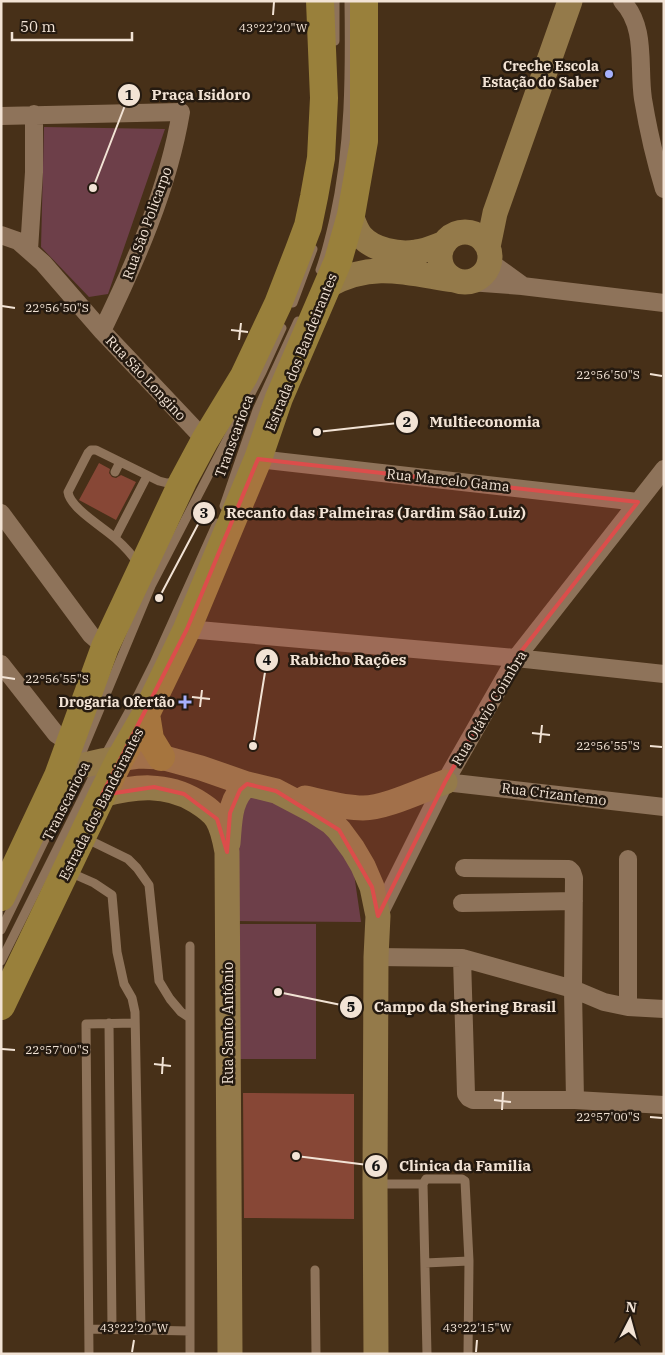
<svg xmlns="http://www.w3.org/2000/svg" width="665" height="1355" viewBox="0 0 665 1355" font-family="'IBM Plex Serif',serif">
<rect width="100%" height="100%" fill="#473018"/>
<path fill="#6d3f49" d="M44,127L165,129L108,294L89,297L41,247Z
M251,789L330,832L352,860L361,922L234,921L232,847Z
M240,924H316V1059H240Z"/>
<path fill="#874736" d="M99,463L110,469L109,473L112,477L116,478L121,475L136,482L116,520L79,500Z
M243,1093L354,1094V1219L244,1218Z"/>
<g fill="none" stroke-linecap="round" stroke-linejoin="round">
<path stroke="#8e735a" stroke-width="9" d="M335,1V41
M320,270C326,254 330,236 334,219C350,147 350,74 349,1
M293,303L313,249
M115,472L120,462
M224,506L257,410L298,321
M115,538L147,476
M138,564C132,554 124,546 115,538C103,527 70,508 68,492L88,453L91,450H96L159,481L167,483L178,482
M77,764L151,586L262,372L282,328
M85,838L128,859L137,868L149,885L159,981L170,999L181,1012L190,1018
M69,872L94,883L112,895L117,952L124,984L132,998L135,1012L141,1330
M1,930L49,831L66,790
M190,946V1354
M1,961L91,781L137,697L154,663L217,523
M109,1023L112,1329
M376,1184H423L427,1354
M423,1184L426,1179H462L465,1181L469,1261L468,1354
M425,1263L469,1261
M315,1270L316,1354
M89,1329L190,1331
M89,1354L86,1024L135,1023"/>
<path stroke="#8e735a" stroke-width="18" d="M622,1C647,27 638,66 643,99C648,129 655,160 664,189
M1,116L181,112C168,189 136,261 102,331
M1,235L18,241L43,263L102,331L205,440
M29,250L34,172V114
M490,262L522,285
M469,282L522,286L664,303
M258,459L638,502
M1,513L91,635L105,647
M187,629L516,658L664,674
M1,664L56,734L71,744
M445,782L664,807
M464,868L569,869L572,872L574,878L573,989L575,1100
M462,903L574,901
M378,916L445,782L516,658L664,469
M376,957L462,958L573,989L604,1002L628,1007L664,1009
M462,958L466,1094L469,1098L473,1100H575L664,1105
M628,1007V859"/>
<path stroke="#947a4a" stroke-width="25" d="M351,215C354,223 356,230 361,236C373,250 399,255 416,252C425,251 434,247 442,244
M440 257a25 25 0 1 1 50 0a25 25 0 1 1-50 0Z
M488,247L495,213L570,1
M329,285C373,261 407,273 454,280
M58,776L76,767L102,761L139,756L161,757L201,768L247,784L276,791L314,811L331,822L339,830L353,849L363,866L372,887L378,916L376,957L375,1184L376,1354
M102,795C135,786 166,783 196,801C204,806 212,811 217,819C223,829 225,841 227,852L230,1354
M305,798C324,802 343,808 363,808C386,808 422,790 445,782
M228,843C230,821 229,799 247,784"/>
<path stroke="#99803b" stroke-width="28" d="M146,714L150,739L161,757
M1,897L58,776L105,647L183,481L205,440L244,376L278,304L299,250L308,226L314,197L321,158L324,98L320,1
M1,1006L102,795L120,759L146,714L187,629L258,459L279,398L338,261L351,215L364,141V1"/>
</g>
<path fill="#dc4d4b" fill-opacity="0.2" stroke="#dc4d4b" stroke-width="4" stroke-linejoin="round" d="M258,459L638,502L516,658L445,782L378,916L372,887L339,830L276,791L247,784L240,790L230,813L227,852L217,819L184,794L154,787L102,795L187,629Z"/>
<path fill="none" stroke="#f2e3d5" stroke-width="2" d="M273,15L274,2M2,306L15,308M231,330L248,332M239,340L241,323M650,374L662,376M2,677L15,679M192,697L210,699M200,707L202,690M532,733L550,735M540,743L542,725M650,746L662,747M2,1049L15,1050M154,1064L171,1066M162,1074L163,1057M494,1100L511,1102M502,1110L503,1092M650,1117L662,1118M132,1352L134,1340M476,1352L477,1340"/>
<g fill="#a6b1fc" stroke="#251a10" stroke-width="2">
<circle cx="609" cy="74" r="5"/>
<path d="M182.5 694.5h5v5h5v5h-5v5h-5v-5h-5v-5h5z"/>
</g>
<g text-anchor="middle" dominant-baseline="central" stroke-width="5" stroke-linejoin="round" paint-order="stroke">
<g font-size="14" font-weight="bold" fill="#f2e3d5" stroke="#251a10" text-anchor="end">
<text x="599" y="66">Creche Escola<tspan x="599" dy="16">Estação do Saber</tspan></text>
<text x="175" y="702">Drogaria Ofertão</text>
</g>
<g font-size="14" fill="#f2e3d5" stroke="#251a10">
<text transform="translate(147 223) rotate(-70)">Rua São Policarpo</text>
<text transform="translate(301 352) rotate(-68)">Estrada dos Bandeirantes</text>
<text transform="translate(146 378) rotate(47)">Rua São Longino</text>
<text transform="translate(234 436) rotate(-70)">Transcarioca</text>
<text transform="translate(448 480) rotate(6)">Rua Marcelo Gama</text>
<text transform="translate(489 708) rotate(-59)">Rua Otávio Coimbra</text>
<text transform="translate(554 794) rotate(7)">Rua Crizantemo</text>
<text transform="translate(66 801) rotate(-63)">Transcarioca</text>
<text transform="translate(101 804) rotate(-63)">Estrada dos Bandeirantes</text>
<text transform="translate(228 1023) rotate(-90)">Rua Santo Antônio</text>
</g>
</g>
<g font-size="12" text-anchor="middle" fill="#f2e3d5" stroke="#251a10" stroke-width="5" stroke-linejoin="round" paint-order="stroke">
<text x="273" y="32">43°22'20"W</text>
<text x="57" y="312">22°56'50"S</text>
<text x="608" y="379">22°56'50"S</text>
<text x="57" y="683">22°56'55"S</text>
<text x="608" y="750">22°56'55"S</text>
<text x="57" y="1054">22°57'00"S</text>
<text x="608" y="1121">22°57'00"S</text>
<text x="134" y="1332">43°22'20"W</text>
<text x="477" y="1332">43°22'15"W</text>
</g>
<path fill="none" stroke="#f2e3d5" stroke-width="2" d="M93 188L129 95M317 432L407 422M159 598L204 513M253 746L267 660M278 992L351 1007M296 1156L376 1166"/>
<g fill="#f2e3d5" stroke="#251a10" stroke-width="2">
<circle cx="93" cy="188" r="5"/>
<circle cx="317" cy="432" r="5"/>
<circle cx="159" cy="598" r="5"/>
<circle cx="253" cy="746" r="5"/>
<circle cx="278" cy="992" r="5"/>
<circle cx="296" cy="1156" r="5"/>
<circle cx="129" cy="95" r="12"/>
<circle cx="407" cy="422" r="12"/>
<circle cx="204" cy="513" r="12"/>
<circle cx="267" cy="660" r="12"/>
<circle cx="351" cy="1007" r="12"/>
<circle cx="376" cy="1166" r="12"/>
</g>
<g font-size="15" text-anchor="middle" font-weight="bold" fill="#111">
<text x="129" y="100">1</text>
<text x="407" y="427">2</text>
<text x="204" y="518">3</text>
<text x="267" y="665">4</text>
<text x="351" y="1012">5</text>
<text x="376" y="1171">6</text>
</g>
<g font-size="15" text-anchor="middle" font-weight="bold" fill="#f2e3d5" stroke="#251a10" stroke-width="5" stroke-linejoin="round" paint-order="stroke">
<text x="201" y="100">Praça Isidoro</text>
<text x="485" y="427">Multieconomia</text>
<text x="376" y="518">Recanto das Palmeiras (Jardim São Luiz)</text>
<text x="348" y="665">Rabicho Rações</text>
<text x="465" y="1012">Campo da Shering Brasil</text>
<text x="465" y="1171">Clinica da Familia</text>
</g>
<rect width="665" height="1355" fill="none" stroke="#f2e3d5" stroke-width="5"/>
<g transform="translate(630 1320) rotate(6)" stroke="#251a10" stroke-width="4" paint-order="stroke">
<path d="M0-4L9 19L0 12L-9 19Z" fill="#f2e3d5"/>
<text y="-8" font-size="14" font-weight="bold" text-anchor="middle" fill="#f2e3d5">N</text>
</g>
<path d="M12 32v8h120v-8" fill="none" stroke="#f2e3d5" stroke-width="2.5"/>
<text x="20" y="32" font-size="15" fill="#f2e3d5" stroke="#251a10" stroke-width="4" paint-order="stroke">50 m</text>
</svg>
